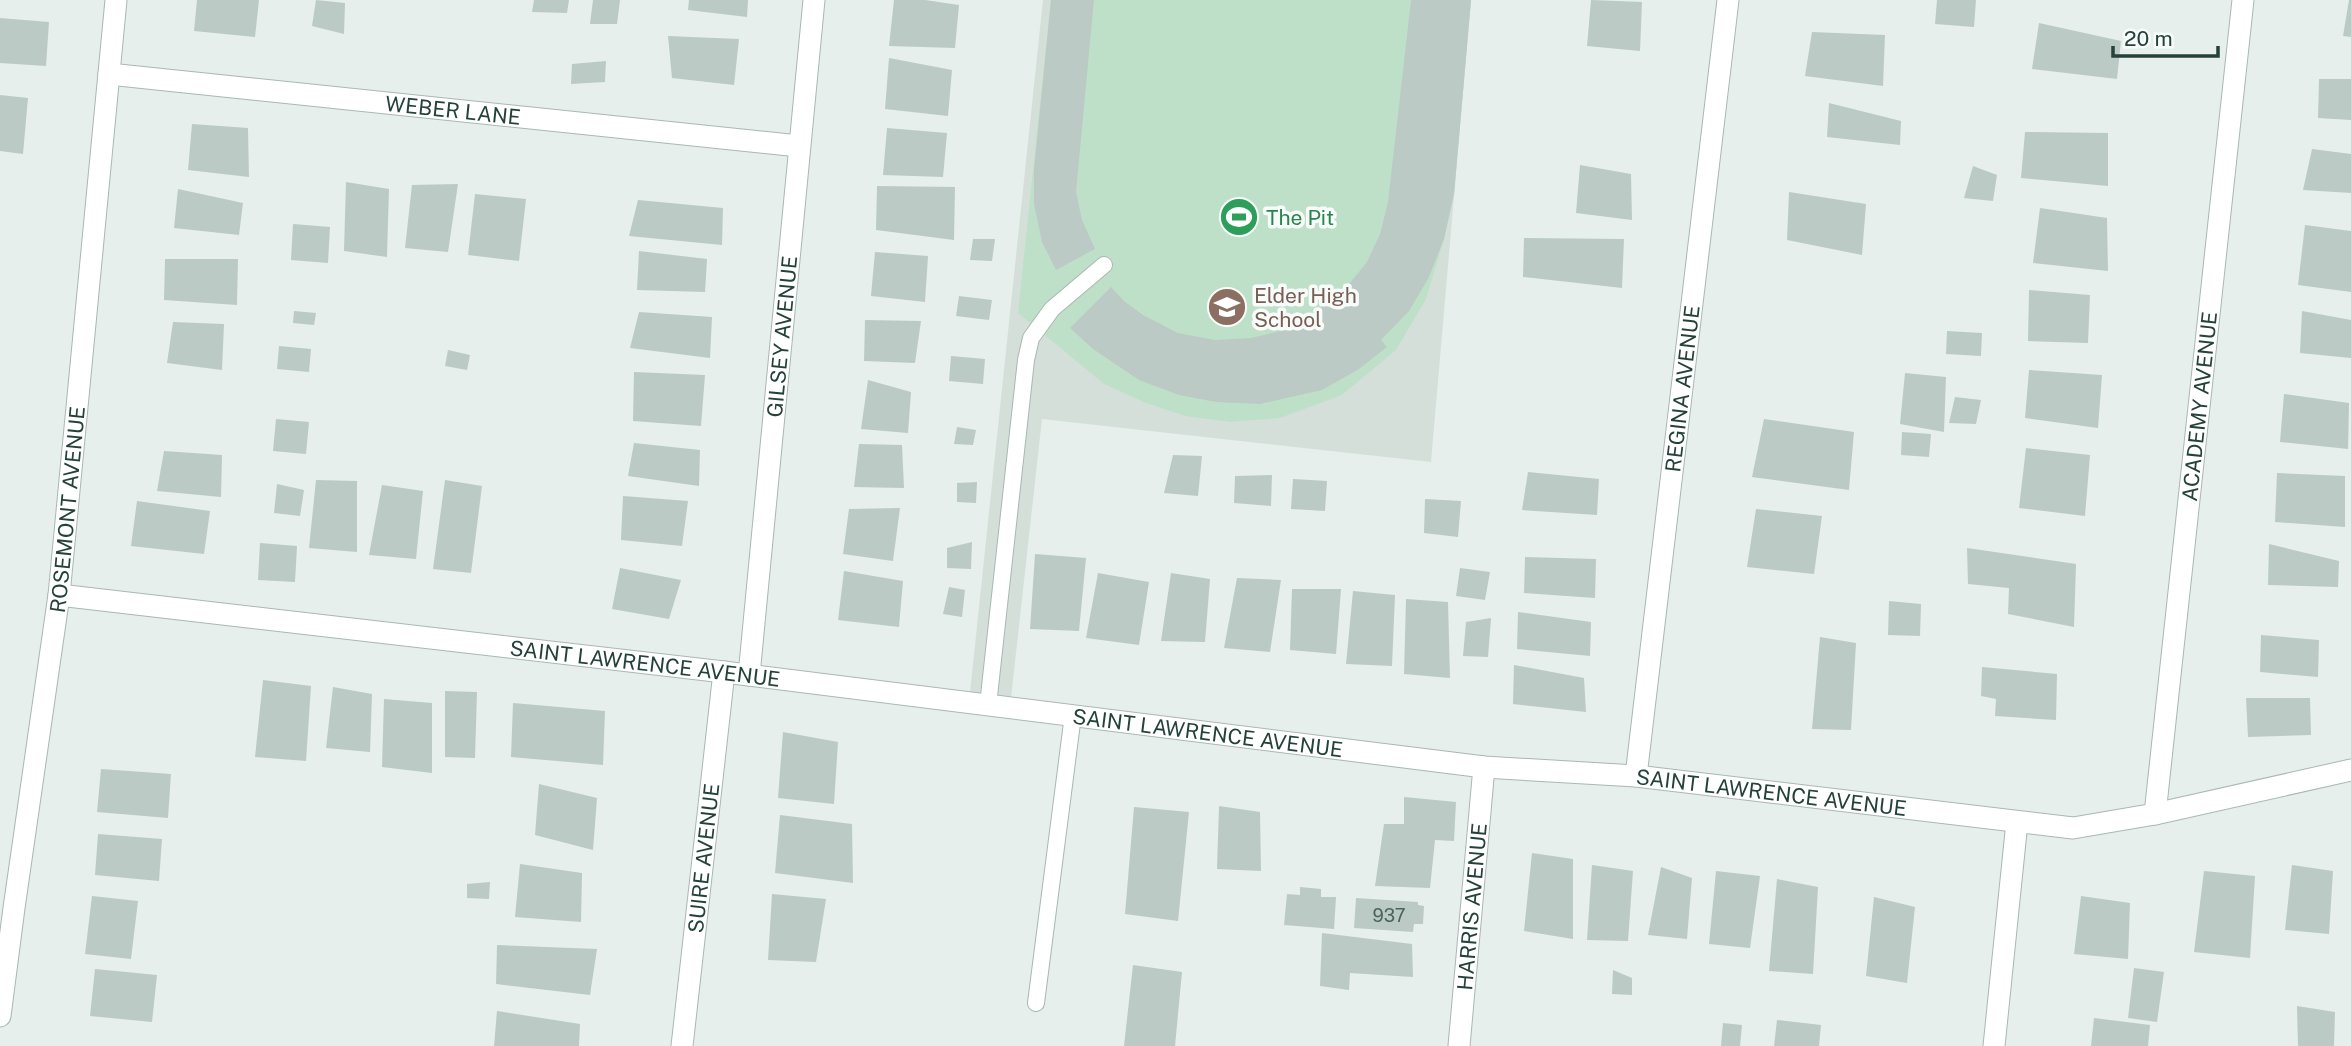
<svg xmlns="http://www.w3.org/2000/svg" width="2351" height="1046" viewBox="0 0 2351 1046" font-family="'Public Sans',sans-serif">
<rect width="100%" height="100%" fill="#e6efeb"/>
<path fill="#d4dfda" d="M1043,0H1471L1431,462L1042,419L1010,707L969,702Z"/>
<path fill="#bfe0c8" d="M1051,0H1471L1454,194L1444,239L1426,299L1396,350L1342,395L1280,418L1230,422L1185,416L1146,403L1104,384L1018,313Z"/>
<path fill="#bbcac4" d="M197,0H259L255,37L194,31Z
M316,0L345,3L344,34L312,26Z
M534,0H569L567,13L532,12Z
M593,0H620L617,24H590Z
M689,0H748L747,17L688,10Z
M894,0H925L959,5L955,48L889,46Z
M1051,0H1094L1076,192L1082,220L1095,249L1056,270L1042,242L1034,204V170Z
M1411,0H1471L1454,194L1444,239L1428,279L1409,311L1381,340L1387,347L1359,369L1322,390L1260,404L1216,402L1179,395L1139,380L1093,349L1070,328L1111,287L1124,301L1143,315L1178,333L1215,340L1251,338L1285,330L1316,311L1345,289L1367,262L1380,234L1388,202Z
M1591,0L1642,2L1640,51L1587,46Z
M1937,0H1976L1974,27L1935,24Z
M2349,0H2351V37L2343,36Z
M0,18L49,22L46,66L0,63Z
M2039,23L2121,41L2117,79L2032,69Z
M1812,32L1885,35L1883,86L1805,76Z
M668,36L739,39L734,85L672,78Z
M889,58L952,70L948,116L885,109Z
M606,61L605,82L571,84L572,64Z
M2319,79H2351V120L2318,118Z
M0,95L28,98L23,154L0,151Z
M1829,103L1901,121L1900,145L1827,137Z
M192,124L248,128L249,177L188,170Z
M887,128L947,133L943,177L883,175Z
M2025,132L2108,133V186L2021,178Z
M2312,149L2351,154V193L2303,190Z
M1580,165L1631,174L1632,220L1576,213Z
M1973,166L1997,175L1993,201L1964,198Z
M346,182L389,189L387,257L344,251Z
M458,184L448,252L405,248L412,185Z
M877,186L955,187L954,240L876,230Z
M178,189L243,203L239,235L174,228Z
M1789,192L1866,204L1862,255L1787,240Z
M475,194L526,199L519,261L468,255Z
M638,200L723,208L722,245L629,236Z
M2040,208L2107,218L2108,271L2033,263Z
M293,224L330,227L328,263L291,260Z
M2305,225L2351,231V292L2298,285Z
M1524,238L1624,239L1622,288L1523,277Z
M973,239H995L992,261L970,260Z
M639,251L707,259L705,292L637,290Z
M875,252L928,256L925,302L871,296Z
M165,259H238L237,305L164,300Z
M2029,290L2090,295L2088,343L2028,341Z
M959,296L992,300L989,320L956,316Z
M294,311L316,313L314,325L293,323Z
M2302,311L2351,320V358L2300,353Z
M639,312L712,317L710,358L630,348Z
M865,320L921,321L915,363L864,361Z
M173,322L224,324L222,370L167,363Z
M1947,331L1982,333L1981,356L1946,354Z
M279,346L311,349L309,372L277,369Z
M448,350L470,355L467,370L445,366Z
M951,356L985,359L983,384L949,381Z
M2029,370L2102,375L2098,428L2025,418Z
M634,372L705,375L701,426L633,421Z
M1905,373L1946,377L1944,432L1900,424Z
M868,380L911,392L908,433L861,429Z
M2284,394L2349,403L2348,449L2280,442Z
M1955,397L1981,400L1976,424L1949,423Z
M276,419L309,422L306,454L273,451Z
M1764,419L1854,432L1849,490L1752,477Z
M957,427L976,430L973,445L954,444Z
M1902,432L1931,434L1929,457L1901,455Z
M634,443L700,450L699,486L628,476Z
M859,444L902,445L904,488L854,487Z
M2026,448L2090,455L2085,516L2019,508Z
M164,451L222,455L221,497L157,491Z
M1173,455L1202,456L1198,496L1164,493Z
M1528,472L1599,479L1597,515L1522,510Z
M2277,473L2345,476V527L2275,522Z
M1272,475L1271,506L1234,503L1235,476Z
M1293,479L1327,481L1325,511L1291,509Z
M316,480L357,481V552L309,548Z
M445,480L482,486L471,573L433,569Z
M977,482L976,503L957,502V483Z
M277,484L304,490L300,516L274,513Z
M382,485L423,491L416,559L369,555Z
M623,496L688,501L682,546L621,540Z
M1425,499L1461,501L1458,537L1424,533Z
M137,501L210,511L204,554L131,546Z
M900,508L893,561L843,554L849,509Z
M1756,509L1822,516L1814,574L1747,567Z
M972,542L971,569L947,568V548Z
M260,543L297,546L295,582L258,580Z
M2269,544L2339,561L2338,587L2268,585Z
M1967,548L2076,564L2074,627L2008,614L2009,588L1968,584Z
M1035,554L1086,558L1079,631L1030,629Z
M1525,557L1596,559L1595,598L1524,593Z
M620,568L681,580L669,619L612,609Z
M1460,568L1490,572L1485,600L1456,596Z
M844,571L903,581L899,627L838,620Z
M1098,573L1149,582L1139,645L1086,638Z
M1171,573L1210,579L1205,642L1161,641Z
M1237,578L1281,580L1270,652L1224,648Z
M949,587L965,590L962,617L943,614Z
M1292,589H1341L1336,654L1290,650Z
M1353,591L1395,595L1392,666L1346,664Z
M1406,599L1448,602L1450,678L1404,674Z
M1889,601L1921,604L1920,636L1888,635Z
M1518,612L1591,622L1590,656L1517,649Z
M1491,618L1488,657L1463,656L1466,622Z
M2261,635L2319,640L2318,677L2260,672Z
M1820,637L1856,643L1851,730L1812,729Z
M1514,665L1584,678L1586,712L1513,704Z
M1982,667L2057,674L2056,720L1995,716L1996,699L1981,696Z
M263,680L311,686L306,761L255,757Z
M333,687L372,694L370,752L326,748Z
M445,691L477,692L475,758L445,757Z
M2246,698H2310L2311,735L2248,737Z
M384,699L432,703V773L382,767Z
M513,703L605,711L603,765L511,757Z
M783,732L838,742L834,804L778,798Z
M101,769L171,774L168,818L97,812Z
M539,784L597,798L593,850L535,835Z
M1404,797L1456,802L1454,841L1435,840L1430,888L1375,886L1384,824H1404Z
M1219,806L1260,812L1261,871L1217,869Z
M1134,807L1189,812L1178,921L1125,914Z
M780,815L852,824L853,883L775,873Z
M98,834L162,839L159,881L95,875Z
M1532,853L1573,859V939L1524,931Z
M520,864L582,873L581,922L515,917Z
M1592,865L1633,871L1628,941L1587,940Z
M2292,865L2333,871L2329,934L2285,930Z
M1661,867L1692,878L1687,939L1648,935Z
M1716,871L1760,876L1750,948L1709,944Z
M2204,871L2255,876L2250,958L2194,952Z
M1777,879L1818,887L1813,974L1769,971Z
M490,882L489,899L467,898V884Z
M1300,887L1321,889V897H1336L1334,929L1284,925L1287,894L1300,895Z
M772,894L826,899L816,962L768,960Z
M92,896L138,901L131,959L85,954Z
M2081,896L2130,903L2128,959L2074,954Z
M1874,897L1915,907L1907,983L1866,976Z
M1356,898L1418,902V905L1424,906L1423,924H1414L1413,932L1354,928Z
M1322,933L1412,944L1413,977L1350,973L1349,990L1320,986Z
M497,945L597,949L590,995L496,984Z
M1133,965L1182,972L1175,1046H1124Z
M2134,968L2164,972L2157,1022L2128,1018Z
M95,969L157,975L152,1022L90,1016Z
M1613,970L1632,978V995L1612,994Z
M2297,1006L2335,1012L2334,1046H2298Z
M497,1011L580,1024L579,1046H494Z
M2094,1018L2150,1025L2148,1046H2091Z
M1777,1020L1821,1025L1819,1046H1774Z
M1723,1023L1742,1025L1740,1046H1721Z"/>
<g fill="none" stroke-linecap="round" stroke-linejoin="round">
<g stroke="#a8b8b2" stroke-width="18">
<path id="service" d="M988,705L1026,360L1031,338L1052,309L1104,265
M1036,1003L1073,715"/>
</g>
<g stroke="#a8b8b2" stroke-width="23">
<g id="minor">
<path id="s1" d="M109,74L799,146"/>
<path id="s2" d="M59,595L724,672L1484,767L1636,776L2073,828L2155,814L2351,770"/>
<path id="s3" d="M749,675L814,0"/>
<path id="s4" d="M1636,776L1728,0"/>
<path id="s5" d="M2155,814L2243,0"/>
<path id="s6" d="M0,1016L14,908L59,595L116,0"/>
<path id="s7" d="M682,1046L724,672"/>
<path id="s8" d="M1459,1046L1484,767"/>
<path d="M1994,1046L2017,822"/>
</g>
</g>
<use href="#service" stroke="#fff" stroke-width="16"/>
<use href="#minor" stroke="#fff" stroke-width="21"/>
</g>
<defs>
<g id="stadium-disc" transform="scale(2.0125)"><circle r="9.5" fill="#2e9e5b" stroke="#f7fbf9"/><path d="M0-5a6.5 5 0 1 0 0 10a6.5 5 0 1 0 0-10ZM-3.5-1.8h7v3.6h-7Z" fill="#fff"/></g>
<g id="school-disc" transform="scale(2.0125)"><circle r="9.5" fill="#8d6e63" stroke="#f7fbf9"/><path d="M0-5L7-2L0 1L-7-2ZM-4 1L0 2.5L4 1V4Q0 6-4 4Z" fill="#fff"/></g>
</defs>
<g fill-rule="evenodd">
<use href="#stadium-disc" x="1239" y="217"/>
<use href="#school-disc" x="1227" y="307"/>
</g>
<g text-anchor="middle" dominant-baseline="central" stroke-width="7" stroke-linejoin="round" paint-order="stroke">
<g font-size="18" fill="#4a645c">
<text x="1389" y="915">937</text>
</g>
<g font-size="21" fill="#24423a" stroke="#f7fbf9">
<text stroke="none"><textPath href="#s1" startOffset="346">WEBER LANE</textPath></text>
<text stroke="none"><textPath href="#s3" startOffset="340">GILSEY AVENUE</textPath></text>
<text stroke="none"><textPath href="#s4" startOffset="390">REGINA AVENUE</textPath></text>
<text stroke="none"><textPath href="#s5" startOffset="410">ACADEMY AVENUE</textPath></text>
<text stroke="none"><textPath href="#s6" startOffset="511">ROSEMONT AVENUE</textPath></text>
<text stroke="none"><textPath href="#s2" startOffset="590">SAINT LAWRENCE AVENUE</textPath></text>
<text stroke="none"><textPath href="#s2" startOffset="1157">SAINT LAWRENCE AVENUE</textPath></text>
<text stroke="none"><textPath href="#s2" startOffset="1724">SAINT LAWRENCE AVENUE</textPath></text>
<text stroke="none"><textPath href="#s7" startOffset="189">SUIRE AVENUE</textPath></text>
<text stroke="none"><textPath href="#s8" startOffset="140">HARRIS AVENUE</textPath></text>
</g>
<g font-size="21" fill="#27864d" stroke="#f7fbf9" text-anchor="start">
<text x="1266" y="217">The Pit</text>
</g>
<g font-size="21" fill="#785e54" stroke="#f7fbf9" text-anchor="start">
<text x="1254" y="295">Elder High<tspan x="1254" dy="24">School</tspan></text>
</g>
</g>
<path d="M2113 46v10h105v-10" fill="none" stroke="#24423a" stroke-width="3.5"/>
<text x="2124" y="46" font-size="21" fill="#24423a" stroke="#f7fbf9" stroke-width="5" paint-order="stroke">20 m</text>
</svg>
